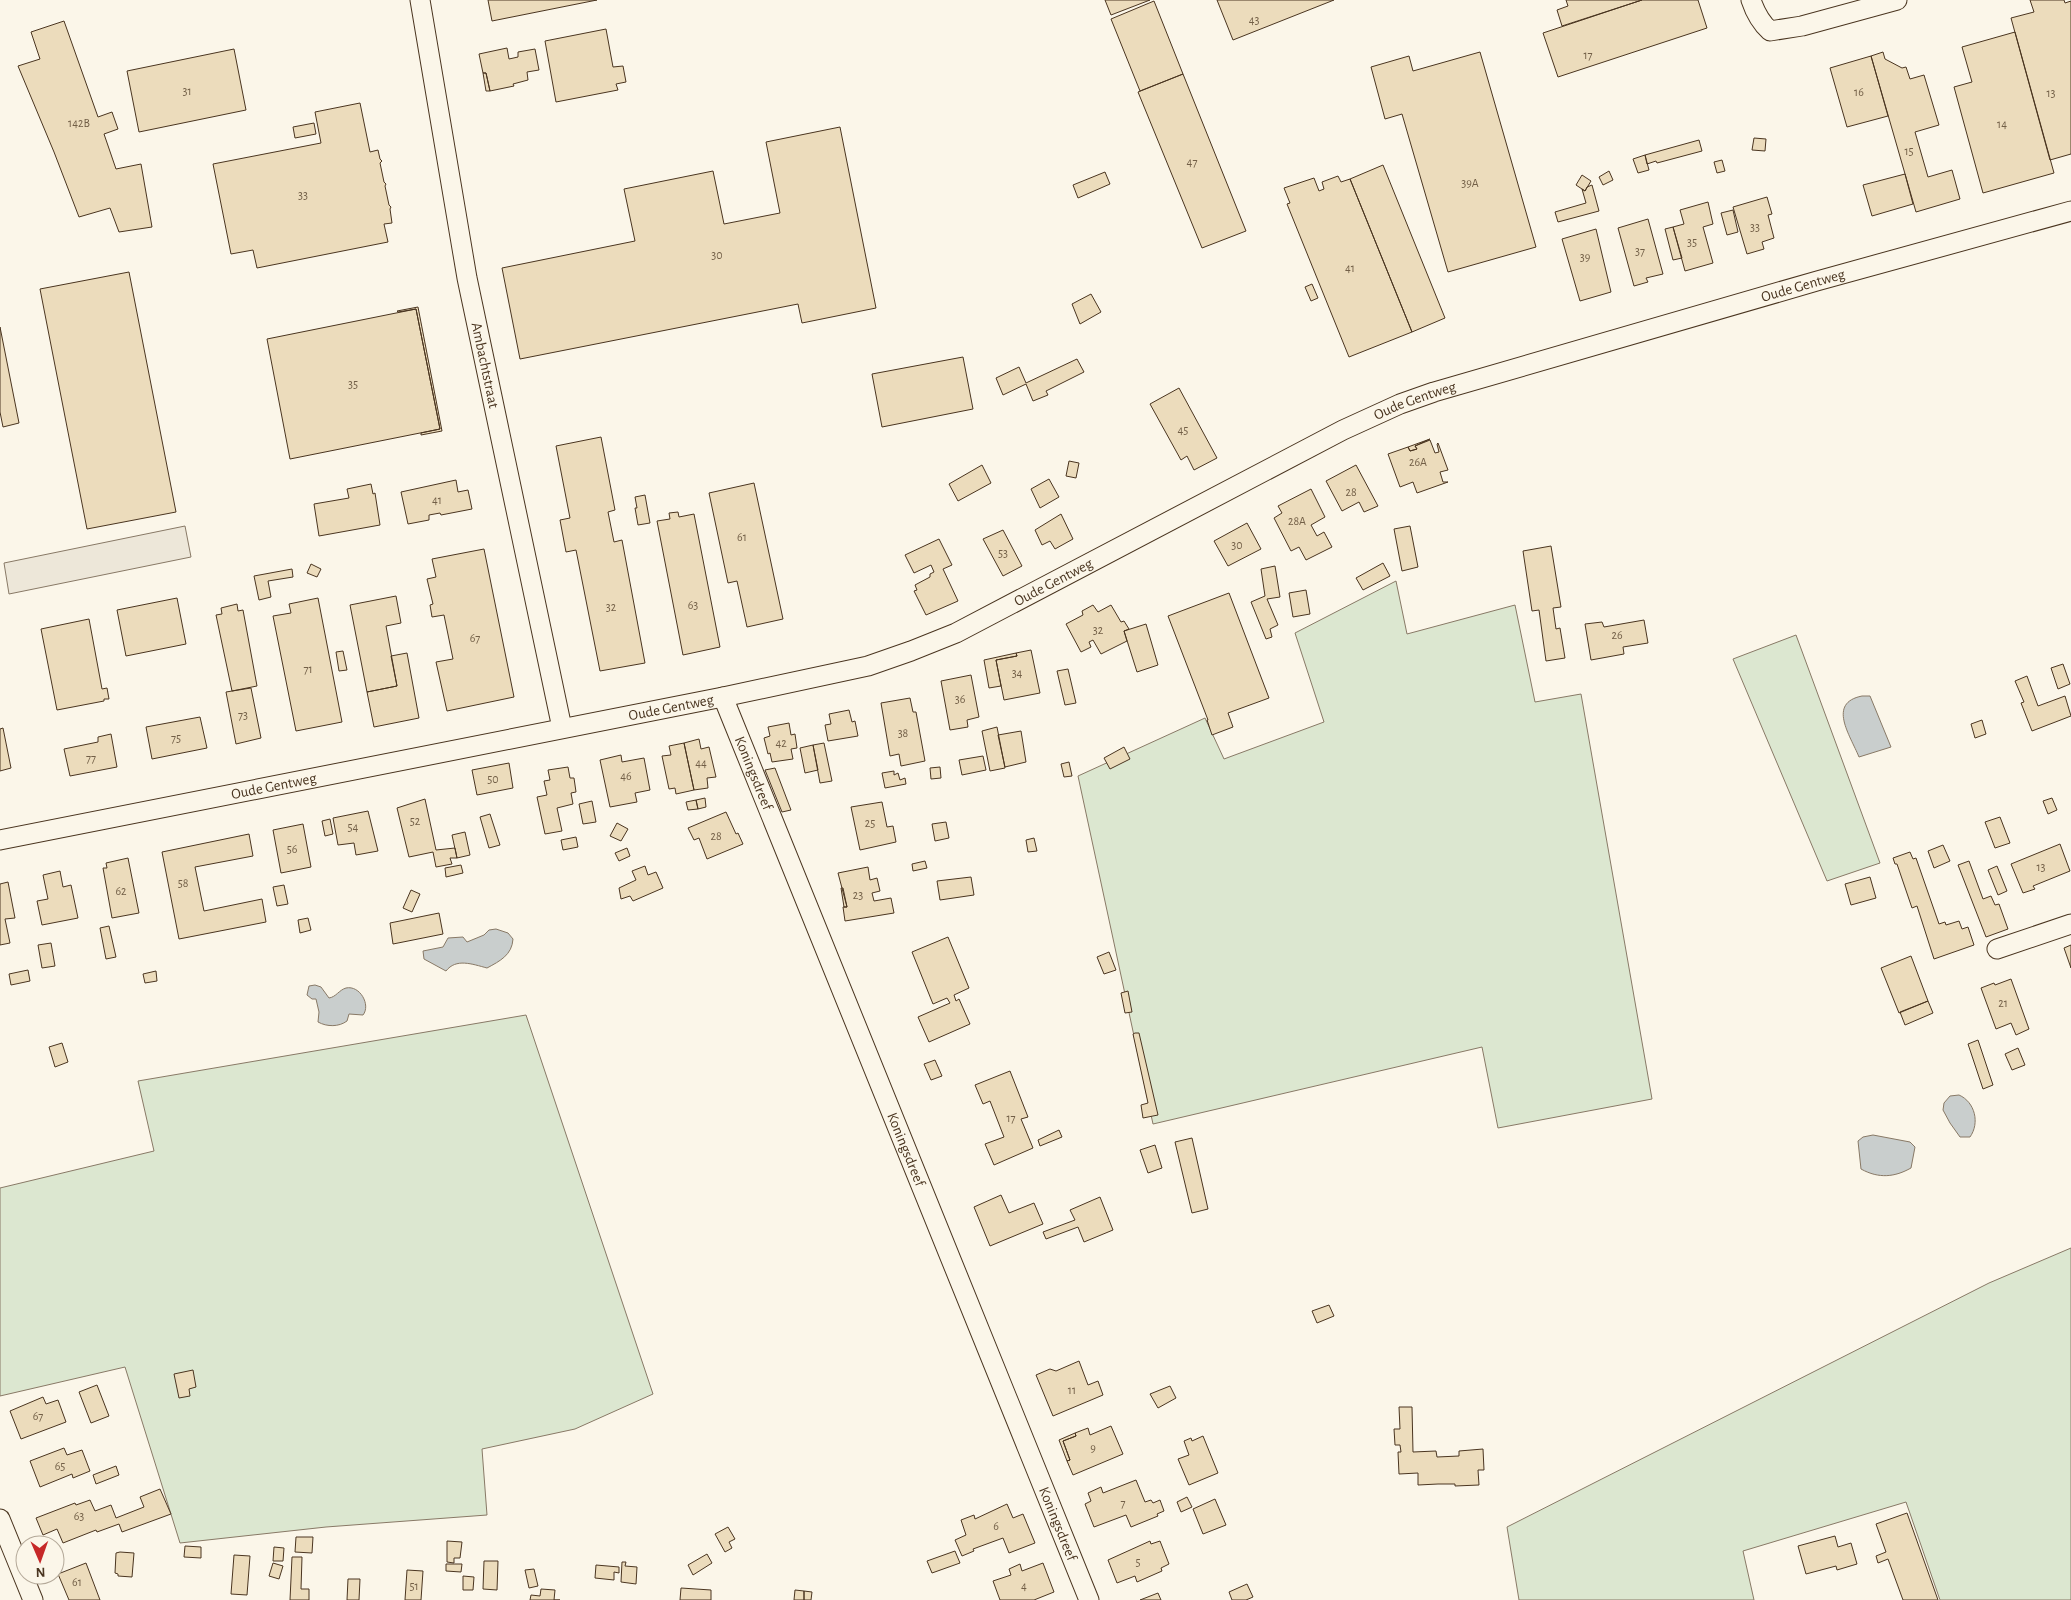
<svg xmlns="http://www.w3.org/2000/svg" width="2071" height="1600" viewBox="0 0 2071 1600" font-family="'Alegreya Sans',sans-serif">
<rect width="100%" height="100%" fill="#fbf6e9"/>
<path fill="#dce7d0" stroke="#887966" d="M1396,581L1407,634L1515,605L1535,702L1581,694L1652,1099L1498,1128L1482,1047L1153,1124L1078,776L1205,718L1224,759L1324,722L1295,633Z
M1796,635L1880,863L1827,881L1733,659Z
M526,1015L653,1394L575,1429L482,1449L487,1515L326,1527L180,1543L125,1367L0,1396V1188L154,1151L138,1081Z
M2071,1248V1600H1940L1906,1502L1743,1551L1754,1600H1519L1507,1527L1989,1283Z"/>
<path fill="#ede7d9" stroke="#887966" d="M185,526L191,557L9,594L4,563Z"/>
<path fill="#c9cecd" stroke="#887966" d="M1862,696H1870L1891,747L1859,757C1850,735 1827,703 1862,696Z
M496,929L508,933L513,939C512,955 500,961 487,968C472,964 456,958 446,971L424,959L423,951L443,947L448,938L463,937L467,942L484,935L489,930Z
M315,985L321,987L329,998C336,997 339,990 346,988C360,985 371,1005 363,1015L349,1014L347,1021C339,1027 327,1027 318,1022L319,1012L316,999H312L307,995L309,986Z
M1959,1095C1975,1102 1980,1123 1970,1137H1960L1950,1123L1943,1110L1944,1103L1950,1096Z
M1873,1135L1910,1142L1915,1147L1911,1168C1895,1177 1879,1179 1861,1169L1858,1141L1863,1137Z"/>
<path fill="#ecdcbc" stroke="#4a3520" d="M488,0H597L492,21Z
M1105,0H1150L1111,15Z
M1217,0H1334L1233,40Z
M1566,0H1642L1562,26L1557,10L1568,6Z
M1642,0H1698L1707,28L1558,77L1543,33Z
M2030,0H2064L2065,3L2071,1V154L2050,160L2011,18L2034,12Z
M1154,1L1183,74L1140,91L1111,19Z
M64,21L98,117L112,112L118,129L104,134L116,169L141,164L152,227L119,232L110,208L79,217L54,152L18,66L40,59L31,32Z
M606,29L613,67L623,66L626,82L616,84L618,90L556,102L545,41Z
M2015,32L2054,173L1983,193L1954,87L1972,82L1962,47Z
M507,48L509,59L518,57V52L535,49L539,70L527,72L528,80L513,84L514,86L490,91L486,73H483L479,54Z
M234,49L246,110L139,132L127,71Z
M1480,52L1536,247L1448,272L1402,114L1385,119L1371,67L1409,56L1413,71Z
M1883,52L1885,59L1902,68L1906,67L1910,79L1924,75L1939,125L1915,132L1928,177L1952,170L1960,199L1916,212L1871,56Z
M1871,56L1888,116L1847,127L1830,68Z
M483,73H486L490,91H486Z
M1183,74L1246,231L1202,248L1138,92Z
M360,103L370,152L378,150L380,159L382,161L380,163L384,182L386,184L385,186L389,205L391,207L390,209L392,223L384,224L388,242L257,268L253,250L231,254L213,164L321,143L315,112Z
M314,123L316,134L295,138L293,127Z
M840,127L876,308L802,323L798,304L520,359L502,268L635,241L624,189L713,171L724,224L780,213L766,142Z
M1754,138L1766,139L1765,151L1752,150Z
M1699,140L1702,151L1657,163L1656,161L1647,164L1645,155Z
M1645,155L1649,170L1638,173L1633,159Z
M1722,160L1725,171L1717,173L1714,162Z
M1383,165L1445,318L1412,332L1350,179Z
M1609,171L1613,180L1603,185L1599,177Z
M1105,172L1110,184L1078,198L1073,185Z
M1905,174L1913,204L1872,216L1863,185Z
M1582,175L1591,181L1585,191L1576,185Z
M1338,176L1341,182L1350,179L1412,332L1349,357L1287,204L1290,203L1284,188L1314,178L1319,191L1324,189L1322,182Z
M1592,185L1599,211L1558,222L1555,212L1586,203L1582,189L1585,191L1587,187Z
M1767,197L1772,214L1768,215L1774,238L1762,242L1764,249L1747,254L1733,207Z
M1708,202L1713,224L1703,227L1713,263L1685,271L1673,227L1684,224L1680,210Z
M1733,210L1738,232L1727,235L1721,213Z
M1648,219L1663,274L1646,278L1648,282L1634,286L1618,228Z
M1673,227L1682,258L1673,260L1665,229Z
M1596,229L1611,292L1580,301L1562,239Z
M129,272L176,512L87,529L40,289Z
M1312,284L1318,298L1311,301L1305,287Z
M1091,294L1101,312L1080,324L1072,304Z
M418,307L442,431L421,435V433L440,429L416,309L398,312L397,311Z
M416,309L440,429L290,459L267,339Z
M0,327L19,423L3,427L0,412Z
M963,357L973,409L882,427L872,374Z
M1077,359L1084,372L1046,391L1048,395L1033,401L1026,384L1003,395L996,378L1019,367L1026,383Z
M1179,388L1217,458L1194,470L1187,456L1181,460L1150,404Z
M601,437L615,510L608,512L614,542L622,540L645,663L600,671L576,550L566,552L560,520L570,518L556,446Z
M1430,439L1415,446L1417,449L1410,451L1408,447Z
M1430,440L1435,453L1439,452L1437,444L1438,443L1448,470L1440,472L1443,482H1448L1417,493L1413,482L1400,487L1388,454L1408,447L1410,451L1417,449L1415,446Z
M1069,461L1079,463L1076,478L1066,476Z
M982,465L991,483L958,501L949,484Z
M1356,465L1378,506L1364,512L1359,502L1342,511L1326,481Z
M1049,479L1059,497L1040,508L1031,489Z
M456,480L458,492L468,490L472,509L441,515L440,513L429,515V520L408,524L401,492Z
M754,483L783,619L747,627L737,581L728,583L709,493Z
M371,484L373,494L375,493L380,525L319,536L314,504L349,498L347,489Z
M1311,489L1325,517L1311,525L1317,536L1324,532L1332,547L1306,560L1299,547L1291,551L1274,518L1282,513L1278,506Z
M645,495L650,523L638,525L635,508H637L635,497Z
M678,512L679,517L694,514L720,647L683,655L657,521L670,519L669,513Z
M1061,514L1073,539L1055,549L1050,541L1042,545L1035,530Z
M1247,523L1261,549L1228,566L1214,541Z
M1410,526L1418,567L1402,571L1394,529Z
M1003,530L1022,566L1003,576L983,539Z
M939,539L952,565L943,569L958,601L926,615L914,591L917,590L915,585L930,577V574L934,572L931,565L914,573L905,555Z
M1551,546L1561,607L1553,608L1556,629L1560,628L1565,658L1546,661L1539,610L1532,611L1523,551Z
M484,549L514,697L447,711L436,662L453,659L444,615L432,617L430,605L433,604L427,579L436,577L432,559Z
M1383,563L1390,576L1363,590L1356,578Z
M311,564L321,569L317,577L307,573Z
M1275,566L1280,597L1267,599L1278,625L1270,629L1272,637L1266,639L1251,602L1265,596L1261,569Z
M292,569L293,577L268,581L271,597L259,600L254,576Z
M1306,590L1310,614L1293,617L1289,593Z
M1229,593L1269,698L1228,713L1233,727L1212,735L1207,720H1208L1168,616Z
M396,596L401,623L386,626L397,686L367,692L350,605Z
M177,598L186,644L126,656L117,610Z
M318,598L342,722L296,731L273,616L291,613L289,604Z
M237,604L238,611L243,610L257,686L232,691L216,615L222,614L221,608Z
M1093,605L1098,612L1111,605L1121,622L1124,621L1129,629L1124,631L1127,641L1101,654L1093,640L1089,642L1091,647L1081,652L1066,624L1083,615L1082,611Z
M89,619L102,689L107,688L109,699H104V701L57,710L41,629Z
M1644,620L1648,643L1623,647L1624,654L1591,660L1585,624L1602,622L1604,627Z
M1146,624L1158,665L1137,672L1124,631Z
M1031,650L1040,693L1004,700L996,660L1017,656L1016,653Z
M343,651L347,670L339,671L336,652Z
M407,653L419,718L374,727L367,692L397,686L391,656Z
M1016,653L1017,656L996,660L1001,686L989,688L984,660Z
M2063,664L2070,684L2058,689L2051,668Z
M1068,669L1076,703L1065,705L1057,671Z
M971,675L979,717L967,720L968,727L950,730L941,681Z
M2027,676L2038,706L2065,696L2071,716L2032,731L2021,703L2024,702L2015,681Z
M251,688L261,738L236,744L226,692Z
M910,698L913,712H916L925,761L901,766L899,754L890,756L881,703Z
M849,710L852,722L855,721L858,736L828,741L825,725L831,724L829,714Z
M200,717L207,748L152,759L146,727Z
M1982,720L1986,734L1975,738L1971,724Z
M789,723L791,735L795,734L797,748L791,749L793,759L772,762L770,753L768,754L764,738L770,736L768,727Z
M997,727L1005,768L990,771L982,731Z
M3,728L11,768L0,771V729Z
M1021,731L1026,762L1005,767L998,735Z
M111,734L117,767L70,776L64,749L98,742V737Z
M699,739L701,749L709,747L716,777L707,778L708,788L694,790L684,743Z
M684,743L694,790L676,794L675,788L669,789L662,756L671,755L669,746Z
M824,743L832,781L820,783L813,745Z
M813,745L818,770L805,773L800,748Z
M1124,747L1130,759L1110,769L1104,758Z
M621,755L622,762L644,758L650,790L635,793L637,802L610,807L600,760Z
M983,756L986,770L962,775L959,760Z
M1069,762L1072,776L1064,777L1061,764Z
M509,763L513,788L477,795L472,770Z
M568,767L570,778H574L576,792L571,793L573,804L557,808L562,831L545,834L537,797L547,795L544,781L550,780L548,770Z
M940,767L941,778L931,779L930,768Z
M775,768L791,810L782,812L765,770Z
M894,771V775L898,773L900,780L905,778L906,784L885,788L882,773Z
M705,798L706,807L698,809L696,800Z
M2052,798L2057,810L2048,814L2043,801Z
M425,799L436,850L455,848L457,858H450L452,864L436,867L433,852L409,857L397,808Z
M696,800L698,809L688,810L686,802Z
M592,801L596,822L583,824L579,804Z
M882,802L887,827L893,826L896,842L860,850L851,807Z
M368,811L378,851L356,855L354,843L338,845L333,818Z
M726,812L736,834L738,833L743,844L707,859L699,838L694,840L688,828Z
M490,814L500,845L489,848L480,817Z
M2000,817L2010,843L1995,848L1985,822Z
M330,819L333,834L325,836L322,821Z
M946,822L949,838L935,841L932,824Z
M617,823L628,829L621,841L610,836Z
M303,824L311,867L281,873L273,830Z
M465,832L470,855L457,858L452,835Z
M249,834L253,856L195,867L204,911L262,899L266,922L179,939L162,852Z
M576,837L578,847L563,850L561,840Z
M1034,838L1037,851L1028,852L1026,840Z
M2060,844L2070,871L2033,886L2035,889L2023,893L2011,864Z
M1943,845L1950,861L1934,868L1928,851Z
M627,848L630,856L619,861L615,853Z
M1910,852L1913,859L1916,858L1939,924L1945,922L1946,925L1959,921L1962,929L1968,927L1974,945L1934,959L1917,906L1912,908L1897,864H1895L1893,858Z
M128,858L139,913L112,918L103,868H107L106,863Z
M925,861L927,868L913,871L912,864Z
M1969,861L1983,899L1991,896L1995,905L1999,904L2008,929L1986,937L1958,865Z
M461,865L463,873L446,877L445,868Z
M645,866L648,875L656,872L663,888L633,901L630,896L621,899L619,888L636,880L632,871Z
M1997,866L2007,891L1998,895L1988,870Z
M868,867L870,880L877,878L880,891L872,893L874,901L891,898L894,913L845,921L843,907H847L838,873Z
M60,871L63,887L71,885L78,918L42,925L37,901L48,899L43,875Z
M971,877L974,895L940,900L937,881Z
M1870,877L1876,898L1851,905L1845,884Z
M8,882L15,918L5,919L10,943L0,945V884Z
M284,885L288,904L277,906L273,887Z
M841,888H843L847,907H844Z
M411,890L420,894L412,912L403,908Z
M439,913L443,934L393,944L390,923Z
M308,918L311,930L300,933L298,920Z
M109,926L116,957L106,959L100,928Z
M948,937L969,988L954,995L956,1001L959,999L970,1024L929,1042L918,1017L950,1003L947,998L933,1004L912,952Z
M51,943L55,966L42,968L38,945Z
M2071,945V968L2064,948Z
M1109,952L1116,970L1104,974L1097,957Z
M1911,956L1928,1001L1899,1013L1881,968Z
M28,970L30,981L11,985L9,974Z
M156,971L157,981L145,983L143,974Z
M2011,979L2029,1029L2016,1035L2011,1023L1996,1029L1981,988L1994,983L1995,985Z
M1128,991L1132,1012L1125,1013L1121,993Z
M1928,1001L1933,1013L1905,1025L1900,1012Z
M1135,1033H1139L1158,1115L1143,1118L1141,1105L1148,1103L1133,1034Z
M1978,1040L1993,1085L1983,1089L1968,1044Z
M62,1043L68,1062L55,1067L49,1047Z
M2018,1048L2025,1065L2012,1070L2005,1054Z
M935,1060L942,1076L931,1080L924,1064Z
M1010,1071L1028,1117L1021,1119L1033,1148L994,1165L985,1144L1004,1137L990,1101L983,1104L975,1085Z
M1059,1130L1062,1137L1040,1146L1038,1140Z
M1192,1138L1208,1209L1192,1213L1175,1142Z
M1155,1145L1162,1168L1148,1173L1140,1150Z
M1001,1195L1009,1213L1034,1203L1043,1224L990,1246L974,1207Z
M1100,1197L1113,1230L1084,1242L1078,1227L1046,1239L1043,1232L1075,1220L1070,1210Z
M1329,1305L1334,1316L1317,1323L1312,1311Z
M1079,1361L1088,1385L1098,1381L1103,1395L1053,1416L1036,1375L1050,1369L1056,1371Z
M193,1370L196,1387L189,1389L190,1396L179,1398L174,1374Z
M97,1385L109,1416L91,1423L79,1392Z
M1170,1386L1176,1398L1158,1408L1150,1394Z
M43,1397L46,1404L58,1400L66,1422L21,1439L10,1411Z
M1399,1407H1412L1413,1452L1436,1451L1437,1457L1459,1456V1451L1483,1449L1484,1470H1478L1479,1485L1455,1486V1484H1438L1418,1485V1473L1399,1474L1398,1452H1401L1400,1445H1395L1394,1429H1400Z
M1111,1426L1123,1454L1073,1475L1067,1461L1070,1460L1063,1441L1076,1436L1075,1433L1088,1428L1090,1435Z
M1075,1433L1076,1436L1063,1441L1070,1460L1067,1461L1059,1440Z
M1203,1436L1218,1473L1189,1485L1178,1459L1189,1455L1184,1441L1191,1438L1192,1441Z
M64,1448L67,1455L82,1450L90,1471L73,1478L72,1474L40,1487L30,1461Z
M116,1466L119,1475L96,1484L93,1475Z
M1136,1480L1145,1502L1151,1500L1153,1503L1160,1500L1164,1511L1157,1514L1158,1516L1131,1527L1126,1515L1094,1527L1085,1504L1091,1501L1088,1493L1101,1487L1103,1493Z
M160,1489L171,1514L122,1532L119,1524L97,1532L96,1530L63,1543L57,1529L43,1535L36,1518L75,1503L76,1505L90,1500L95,1511L111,1505L116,1518L144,1507L140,1497Z
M1187,1497L1192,1507L1181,1512L1177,1502Z
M1215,1499L1226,1525L1203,1534L1193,1509Z
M1007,1504L1013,1518L1023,1514L1035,1543L1009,1553L1003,1538L973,1549L974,1551L962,1556L955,1540L966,1535L961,1520L974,1515L975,1519Z
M1907,1513L1938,1600H1903L1888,1559L1878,1563L1876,1556L1886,1552L1876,1524Z
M728,1527L735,1539L729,1542L732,1548L725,1552L715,1534Z
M1835,1536L1838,1547L1851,1543L1857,1564L1837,1570L1836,1566L1806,1574L1798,1546Z
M296,1537H313L312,1553L295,1552Z
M447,1541L462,1542L460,1558H454V1563L447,1562Z
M1150,1541L1151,1544L1160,1541L1169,1564L1161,1568L1162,1571L1137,1582L1135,1576L1117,1583L1108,1560Z
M185,1546L201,1547V1558L184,1557Z
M274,1547L284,1548L283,1561H273Z
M955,1551L960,1563L932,1573L927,1561Z
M120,1552L134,1553L132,1577L118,1576V1574L115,1573L116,1553Z
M707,1554L712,1563L693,1575L688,1565Z
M234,1555L250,1556L247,1595L231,1594Z
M292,1557H302L301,1589H309V1600H290Z
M484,1561H498L497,1590L483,1589Z
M622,1562H626L625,1566L637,1567L636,1584L621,1582Z
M86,1563L100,1600H69L58,1574Z
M273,1563L283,1566L279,1579L269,1576Z
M1043,1563L1054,1592L1034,1600H1000L993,1581L1011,1575L1009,1569L1020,1564L1022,1571Z
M446,1564H462L461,1572L446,1571Z
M596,1565L619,1567V1573L614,1572V1580L595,1578Z
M534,1569L538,1586L529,1588L525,1570Z
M407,1570L423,1571L421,1600H405Z
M463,1576L474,1577L473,1590H463Z
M348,1579H360L359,1600H347Z
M1247,1584L1253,1597L1246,1600H1232L1229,1592Z
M681,1588L711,1590V1600H680Z
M541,1589L555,1590L554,1600H560H530L531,1595L540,1596Z
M795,1590L804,1591V1600H794Z
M804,1591L812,1592L811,1600H804Z
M1158,1593L1161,1600H1140Z"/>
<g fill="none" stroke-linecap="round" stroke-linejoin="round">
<g stroke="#4a3520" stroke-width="21">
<g id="street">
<path id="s1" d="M420,0L467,278L562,728"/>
<path d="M1751,0C1755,12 1760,22 1770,31L1802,26L1897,0"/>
<path id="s2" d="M723,697L1089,1600"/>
<path id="s3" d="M0,840L723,697L868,666L911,651L956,633L1343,430L1400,404L1434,392L1817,281L2071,211"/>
<path d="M1997,949L2071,924"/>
<path d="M0,1519L33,1600"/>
</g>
</g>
<use href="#street" stroke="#fbf6e9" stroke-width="19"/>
</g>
<g text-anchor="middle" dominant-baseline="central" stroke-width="4" stroke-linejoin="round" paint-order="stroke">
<g font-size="12" fill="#725f47">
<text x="1254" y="20">43</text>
<text x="1588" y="55">17</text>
<text x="187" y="91">31</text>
<text x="1859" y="92">16</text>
<text x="2051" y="93">13</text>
<text x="79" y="123">142B</text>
<text x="2002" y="124">14</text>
<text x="1909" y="151">15</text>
<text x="1192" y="162">47</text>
<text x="1470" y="183">39A</text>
<text x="303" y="195">33</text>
<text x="1755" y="227">33</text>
<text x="1692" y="242">35</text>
<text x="1640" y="251">37</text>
<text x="717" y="255">30</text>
<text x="1585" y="257">39</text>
<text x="1350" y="268">41</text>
<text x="353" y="384">35</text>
<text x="1183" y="430">45</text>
<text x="1418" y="462">26A</text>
<text x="1351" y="492">28</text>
<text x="437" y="500">41</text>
<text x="1297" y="521">28A</text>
<text x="742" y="537">61</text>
<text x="1237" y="545">30</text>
<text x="1003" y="553">53</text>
<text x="693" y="605">63</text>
<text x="611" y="607">32</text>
<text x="1098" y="630">32</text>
<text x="1617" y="635">26</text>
<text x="475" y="638">67</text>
<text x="308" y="669">71</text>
<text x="1017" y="673">34</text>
<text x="960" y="699">36</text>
<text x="243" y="715">73</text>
<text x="903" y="733">38</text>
<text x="176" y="738">75</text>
<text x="781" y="743">42</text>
<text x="91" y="758">77</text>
<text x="701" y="763">44</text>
<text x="626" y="776">46</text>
<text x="493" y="779">50</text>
<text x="415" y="821">52</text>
<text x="870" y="823">25</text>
<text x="353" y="827">54</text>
<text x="716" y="836">28</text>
<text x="292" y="849">56</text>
<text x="2041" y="867">13</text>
<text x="183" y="883">58</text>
<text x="121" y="891">62</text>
<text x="858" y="895">23</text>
<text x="2003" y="1003">21</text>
<text x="1011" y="1118">17</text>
<text x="1072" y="1390">11</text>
<text x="38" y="1416">67</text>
<text x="1093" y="1448">9</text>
<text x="60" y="1466">65</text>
<text x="1123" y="1503">7</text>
<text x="79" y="1516">63</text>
<text x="996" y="1526">6</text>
<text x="1138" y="1562">5</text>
<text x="77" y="1582">61</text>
<text x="414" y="1586">51</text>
<text x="1024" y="1586">4</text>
</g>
<g font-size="15" fill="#4a3520" stroke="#fbf6e9">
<text stroke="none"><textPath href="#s3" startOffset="1899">Oude Gentweg</textPath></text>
<text stroke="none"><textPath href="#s1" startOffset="371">Ambachtstraat</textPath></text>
<text stroke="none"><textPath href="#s3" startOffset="1494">Oude Gentweg</textPath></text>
<text stroke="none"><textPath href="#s3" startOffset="1089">Oude Gentweg</textPath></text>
<text stroke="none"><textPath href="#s3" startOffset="684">Oude Gentweg</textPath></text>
<text stroke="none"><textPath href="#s2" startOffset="82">Koningsdreef</textPath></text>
<text stroke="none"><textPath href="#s3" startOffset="279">Oude Gentweg</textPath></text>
<text stroke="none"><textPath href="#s2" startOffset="488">Koningsdreef</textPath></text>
<text stroke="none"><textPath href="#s2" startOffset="892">Koningsdreef</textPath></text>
</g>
</g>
<g transform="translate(40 1560) rotate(178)"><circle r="24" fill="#fbf6e9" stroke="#b4a999"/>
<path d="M0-4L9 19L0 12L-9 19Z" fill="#c62828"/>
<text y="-8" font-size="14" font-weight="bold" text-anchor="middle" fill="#4a3520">N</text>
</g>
</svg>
